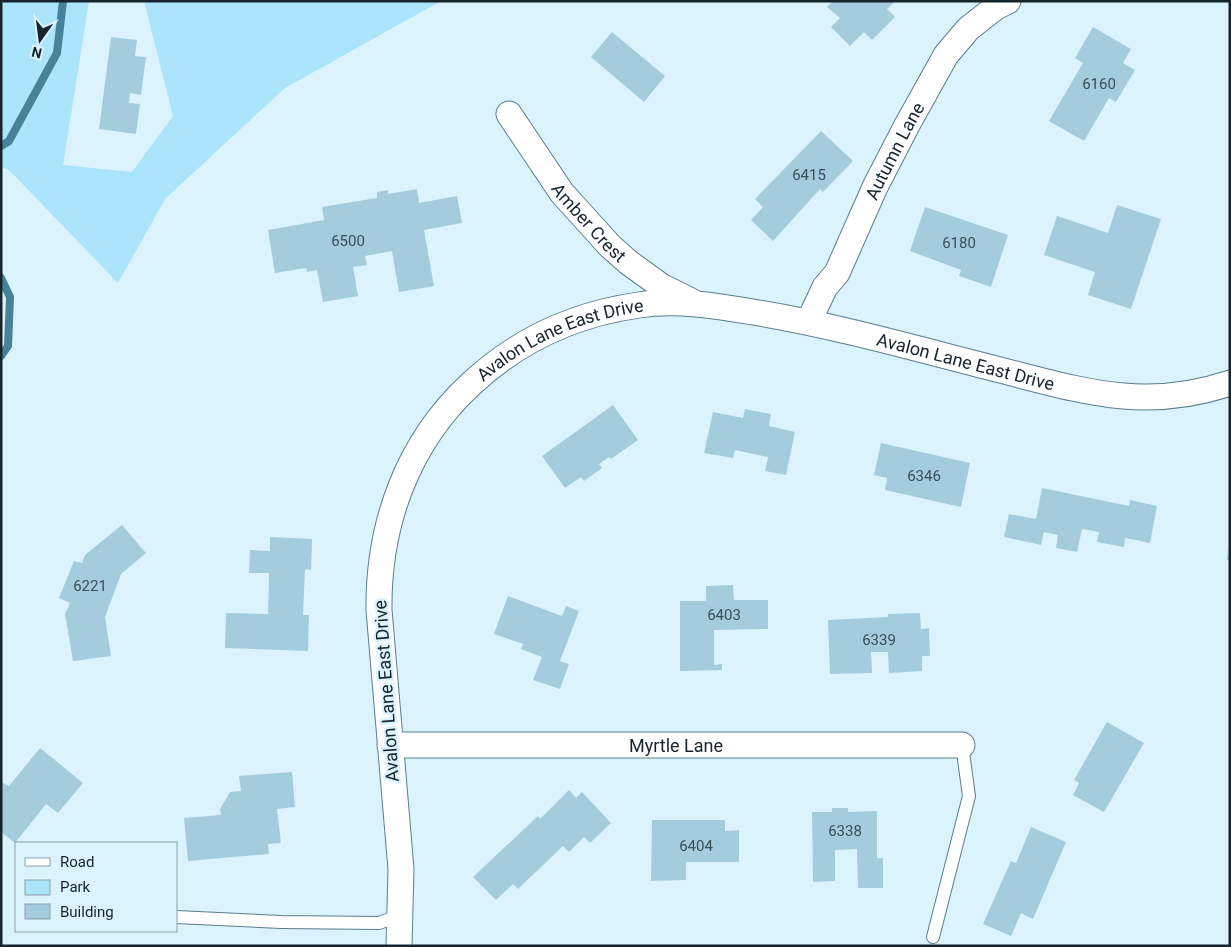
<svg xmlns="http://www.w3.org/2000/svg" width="1231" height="947" viewBox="0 0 1231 947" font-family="Roboto,sans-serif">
<rect width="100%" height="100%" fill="#dbf3fd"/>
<path fill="#abe4fb" d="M1,1H89L63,165L132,172L173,116L144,1H441L285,88L165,199L118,283L9,170L1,167Z"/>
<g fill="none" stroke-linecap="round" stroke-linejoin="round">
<path stroke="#468299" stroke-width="8" d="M1,146L9,141L57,53L63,1
M1,278L10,297L8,346L1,356"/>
</g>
<path fill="#a5ccdd" d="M833,1H895L887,9L895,17L872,40L864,32L850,46L831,27L840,18L827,7Z
M1093,27L1131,49L1123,63L1135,70L1116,102L1109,98L1084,141L1049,121L1083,63L1075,58Z
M612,32L665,76L644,102L591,57Z
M111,37L137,40L135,56L146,57L141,95L130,93L129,103L140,104L136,134L99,129Z
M821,131L853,161L823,192L820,189L773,241L751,220L763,207L755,199Z
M417,189L419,203L457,196L462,223L424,230L434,286L399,292L392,251L365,256L367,265L353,267L358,296L323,302L317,270L307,272L306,268L275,273L268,230L324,220L322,207L377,198V192L388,190V194Z
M1117,205L1161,219L1131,309L1088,295L1095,272L1044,255L1057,216L1108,233Z
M925,207L1008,235L991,287L959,276L961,270L910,251Z
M613,405L638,440L611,459L609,457L599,464L602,468L584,481L581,477L565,488L542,456Z
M745,409L771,414L769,426L795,432L786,475L765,471L768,457L735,450L733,458L704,453L713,412L743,418Z
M881,443L970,463L961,507L885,490L887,478L874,475Z
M1042,488L1129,506L1130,500L1157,506L1150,543L1125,538L1124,547L1097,542L1099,532L1082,529L1077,552L1056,548L1058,535L1044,532L1041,545L1004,537L1009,514L1036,519Z
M122,525L146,553L121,574L105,617L111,656L73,661L65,614L70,603L59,598L74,561L82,563L85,555Z
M270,537L312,539L311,570L305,569L303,615H309L308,651L225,648L226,613L268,614L269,573H249L250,550L270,551Z
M1229,546H1230V560H1227Z
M733,585L734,600H768V629L714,630V665L722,664V670L680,671V601H706V586Z
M508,596L562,616L566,606L579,611L560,661L569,664L560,689L533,680L542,657L521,649L523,644L494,634Z
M920,613L921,629L929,628L930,656H922V671L889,673L888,652H871L872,673L830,674L828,620L888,617V614Z
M1107,722L1144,743L1104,812L1073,795L1079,783L1074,780Z
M40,748L83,783L58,813L46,804L15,843L1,832V782L9,786Z
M292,772L295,807L277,809L281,843L268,844L269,854L188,861L184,818L221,815L220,809L230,792L241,791L239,776Z
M569,790L576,798L582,792L611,823L590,843L584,837L569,852L563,846L518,889L513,884L496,900L473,877L538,816L540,819Z
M832,808H848V812L877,811V858H883V888H858L857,849L835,850V881L813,882L812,812H832Z
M652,820H725V831L739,830V862H686V880L651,881Z
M1031,827L1066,842L1033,919L1021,913L1011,936L983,924L1011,861L1016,863Z"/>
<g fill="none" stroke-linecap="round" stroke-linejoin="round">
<g stroke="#597e8d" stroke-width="14">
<path id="service" d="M176,917L281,922L379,923L401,915
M933,937L969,796L962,745"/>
</g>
<g stroke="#597e8d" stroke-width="27">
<g id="minor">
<path id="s1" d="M509,114L562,193L610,246L628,262L661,286L691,301"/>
<path id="s2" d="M809,321L825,287L837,273L875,187L907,125L946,55L968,29L996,7L1008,1"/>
<path id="s3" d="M390,745H962"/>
<path id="s4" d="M399,946L401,869L379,610C378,525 407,443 471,384C518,340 575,314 639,305C676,299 716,306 753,312C838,326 921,350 1004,371C1086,392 1146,411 1230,383"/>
</g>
</g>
<use href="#service" stroke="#fff" stroke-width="12"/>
<use href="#minor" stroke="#fff" stroke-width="25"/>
</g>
<g text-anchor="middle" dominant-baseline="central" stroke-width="5" stroke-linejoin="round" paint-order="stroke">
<g font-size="15" fill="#3a4f58">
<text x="1099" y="84">6160</text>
<text x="809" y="175">6415</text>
<text x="348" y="241">6500</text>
<text x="959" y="243">6180</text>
<text x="924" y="476">6346</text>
<text x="90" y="586">6221</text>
<text x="724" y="615">6403</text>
<text x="879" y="640">6339</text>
<text x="845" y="831">6338</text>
<text x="696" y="846">6404</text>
</g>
<g font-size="18" fill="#16252c" stroke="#dbf3fd">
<text stroke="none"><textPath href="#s2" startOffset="191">Autumn Lane</textPath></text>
<text stroke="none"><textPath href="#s1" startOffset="135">Amber Crest</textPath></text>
<text stroke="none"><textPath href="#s4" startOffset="690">Avalon Lane East Drive</textPath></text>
<text stroke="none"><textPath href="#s4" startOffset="1110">Avalon Lane East Drive</textPath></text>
<text transform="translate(386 691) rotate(-94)">Avalon Lane East Drive</text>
<text stroke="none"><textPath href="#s3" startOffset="286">Myrtle Lane</textPath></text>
</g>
</g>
<rect width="1231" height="947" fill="none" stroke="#16252c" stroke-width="5"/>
<rect x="15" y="842" width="162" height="90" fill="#dbf3fd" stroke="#8ca1a9"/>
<rect x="25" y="858" width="25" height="8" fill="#ffffff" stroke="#8ca1a9"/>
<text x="60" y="867" font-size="15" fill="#16252c">Road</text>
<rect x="25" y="880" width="25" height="15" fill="#abe4fb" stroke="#8ca1a9"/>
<text x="60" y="892" font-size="15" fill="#16252c">Park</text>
<rect x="25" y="904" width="25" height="15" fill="#a5ccdd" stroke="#8ca1a9"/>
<text x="60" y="917" font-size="15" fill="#16252c">Building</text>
<g transform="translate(40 40) rotate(194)" stroke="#dbf3fd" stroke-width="4" paint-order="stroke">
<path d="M0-4L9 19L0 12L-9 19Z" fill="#16252c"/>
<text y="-8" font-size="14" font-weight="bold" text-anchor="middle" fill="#16252c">N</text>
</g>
</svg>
